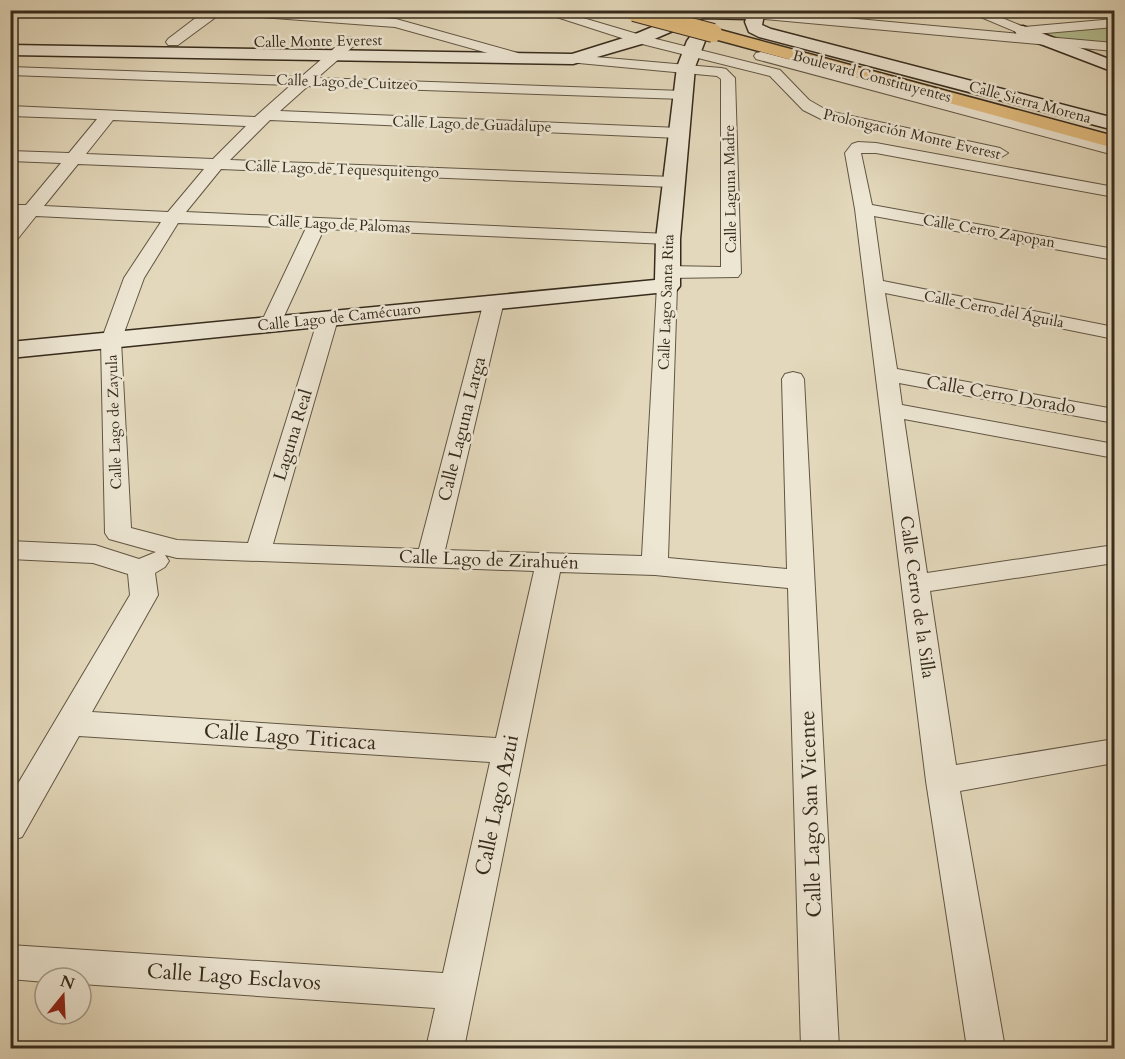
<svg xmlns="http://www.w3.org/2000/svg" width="1125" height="1059" viewBox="0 0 1125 1059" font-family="Cardo,serif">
<rect width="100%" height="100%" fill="#e3d8bb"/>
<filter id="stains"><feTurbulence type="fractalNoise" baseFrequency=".00333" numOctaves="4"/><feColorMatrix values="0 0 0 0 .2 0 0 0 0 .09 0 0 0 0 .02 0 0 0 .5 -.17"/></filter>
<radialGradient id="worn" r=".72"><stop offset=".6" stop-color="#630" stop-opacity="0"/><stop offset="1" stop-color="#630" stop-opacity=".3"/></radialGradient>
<path fill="#b3bf91" stroke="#747557" stroke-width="1.5" d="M1114,26V47L1062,43L1035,33L1073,27Z"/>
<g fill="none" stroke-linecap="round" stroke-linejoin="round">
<g stroke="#615644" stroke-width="2">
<path id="street" d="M206,10H273L396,19L518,53L520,56L513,60L395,27L220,14L178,45H168L166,42L168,39Z
M535,10H556L644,36L780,70L809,100L828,111L1000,148L1008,153L1000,158L821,119L803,110L770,76L634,42Z
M758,10L1021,34L964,10H983L1024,27L1114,19V27L1024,35L1114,43V51L755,18L749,14L751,11Z
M351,37L358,41L356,44L317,78L683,91L690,95L683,99L308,86L280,111L679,128L687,133L679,138L270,120L230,160L673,177L681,182L673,187L221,169L186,212L668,234L674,235L677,239L674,243L668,244L324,229L280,325L277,329H263L260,325L306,228L178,223L144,278L121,341L131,528L177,540L248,543L318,319L321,315H335L338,319L273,544L419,549L484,301L487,297H501L504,301L445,550L642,556L657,286L660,282H674L677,286L668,558L787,569L782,379L785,374L793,372L801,374L804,379L839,1048H801L788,588L655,575L560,572L464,1048H426L435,1008L81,984V978H45V982L10,979V945L443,973L490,762L79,736L22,837L10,841V797L130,595L128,574L93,563L10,559V541L95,545L139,559L156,552L109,539L105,533L101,341L124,278L161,222L36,216L16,241L10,242V225L18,216L10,215V205H26L61,163L10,161V151L69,153L97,119L10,116V106L255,117L291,85L10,75V67L301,77L346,38ZM113,120L246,126L213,159L86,154ZM78,164L204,169L168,212L44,206ZM165,555L177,558L534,571L496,738L92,712L158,595L155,573L165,567L169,561Z
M761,52L1114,145V155L756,59L754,56L756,53Z
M573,55L721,68L726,69L735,78L741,273L738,277L668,278L661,276L658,272L661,268L668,266L721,267V79L717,76L568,62L566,59L568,56Z
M858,142L876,143L1114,187V197L876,153H861L872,205L1114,249V260L874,216L883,281L1114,327V339L885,293L897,369L1114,409V423L899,383L902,405L1114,444V458L904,419L927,573L1114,545V563L930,591L956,765L1114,739V763L960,791L1005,1048H967L926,781L855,209L845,153L852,144Z"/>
</g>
<g stroke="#362b1d" stroke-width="3">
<path id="secondary" d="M693,10H765L762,25L771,29L1114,118V130L759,37L749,32L745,22L746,19L703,18L645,43L573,64L10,55V45L572,54L633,35Z
M1023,26L1114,61V72L1017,35L1015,31L1017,27Z
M696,36L702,37L705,41L695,67L680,239V286L676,291L10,358V342L655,280L656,239L677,67L687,41L690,37Z"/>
</g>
<g stroke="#362b1d" stroke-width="3">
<path id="highway" d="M713,28L1114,136V148L707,37L704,33L707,29Z"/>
</g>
<use href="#street" fill="#ede6d3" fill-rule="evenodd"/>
<use href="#secondary" fill="#ede6d3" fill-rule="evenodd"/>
<use href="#highway" fill="#e2bc7e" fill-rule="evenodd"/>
<g stroke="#362b1d" stroke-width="20" stroke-linecap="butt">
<path id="highway-bridge" d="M634,12L713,33"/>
</g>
<use href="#highway-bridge" stroke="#e2bc7e" stroke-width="18"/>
</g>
<g text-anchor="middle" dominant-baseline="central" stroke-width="5" stroke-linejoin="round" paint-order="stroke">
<g font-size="15" fill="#362b1d" stroke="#ede6d3">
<text transform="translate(318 41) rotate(-1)">Calle Monte Everest</text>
<text transform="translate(872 76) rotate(15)">Boulevard Constituyentes</text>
<text transform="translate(347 82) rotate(2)">Calle Lago de Cuitzeo</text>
<text transform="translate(1030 102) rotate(15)">Calle Sierra Morena</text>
<text transform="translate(472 124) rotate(2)">Calle Lago de Guadalupe</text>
<text transform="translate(912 134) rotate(13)">Prolongación Monte Everest</text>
<text transform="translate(342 169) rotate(2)">Calle Lago de Tequesquitengo</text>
<text transform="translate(730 189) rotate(-91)">Calle Laguna Madre</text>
<text transform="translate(339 224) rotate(3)">Calle Lago de Palomas</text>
<text transform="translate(989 231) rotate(10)">Calle Cerro Zapopan</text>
<text transform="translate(666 302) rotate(-88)">Calle Lago Santa Rita</text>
<text transform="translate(994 309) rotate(11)">Calle Cerro del Águila</text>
<text transform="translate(339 317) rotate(-6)">Calle Lago de Camécuaro</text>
<text transform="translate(114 422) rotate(-92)">Calle Lago de Zayula</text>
</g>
<g font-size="18" fill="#362b1d" stroke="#ede6d3">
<text transform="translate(1001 395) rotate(10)">Calle Cerro Dorado</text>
<text transform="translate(462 429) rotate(-76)">Calle Laguna Larga</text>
<text transform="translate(293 435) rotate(-73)">Laguna Real</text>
<text transform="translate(489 560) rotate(2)">Calle Lago de Zirahuén</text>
<text transform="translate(917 597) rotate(82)">Calle Cerro de la Silla</text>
</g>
<g font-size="21" fill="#362b1d" stroke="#ede6d3">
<text transform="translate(290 737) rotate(4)">Calle Lago Titicaca</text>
<text transform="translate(497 805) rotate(-78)">Calle Lago Azui</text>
<text transform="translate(811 814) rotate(-92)">Calle Lago San Vicente</text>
<text transform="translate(234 977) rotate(4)">Calle Lago Esclavos</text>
</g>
</g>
<rect width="1125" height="1059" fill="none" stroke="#e3d8bb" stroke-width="36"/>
<rect x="12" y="12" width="1101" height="1035" fill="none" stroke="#362b1d" stroke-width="3"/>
<rect x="18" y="18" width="1089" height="1023" fill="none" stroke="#362b1d" stroke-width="1.5"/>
<g transform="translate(63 996) rotate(18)"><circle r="28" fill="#ede6d3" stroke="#a49b8a" stroke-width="1.5"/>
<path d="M0-4.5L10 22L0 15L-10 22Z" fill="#8f2418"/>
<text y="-9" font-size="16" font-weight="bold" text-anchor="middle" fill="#362b1d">N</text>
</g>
<rect width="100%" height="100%" filter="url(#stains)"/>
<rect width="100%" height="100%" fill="url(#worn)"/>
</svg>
